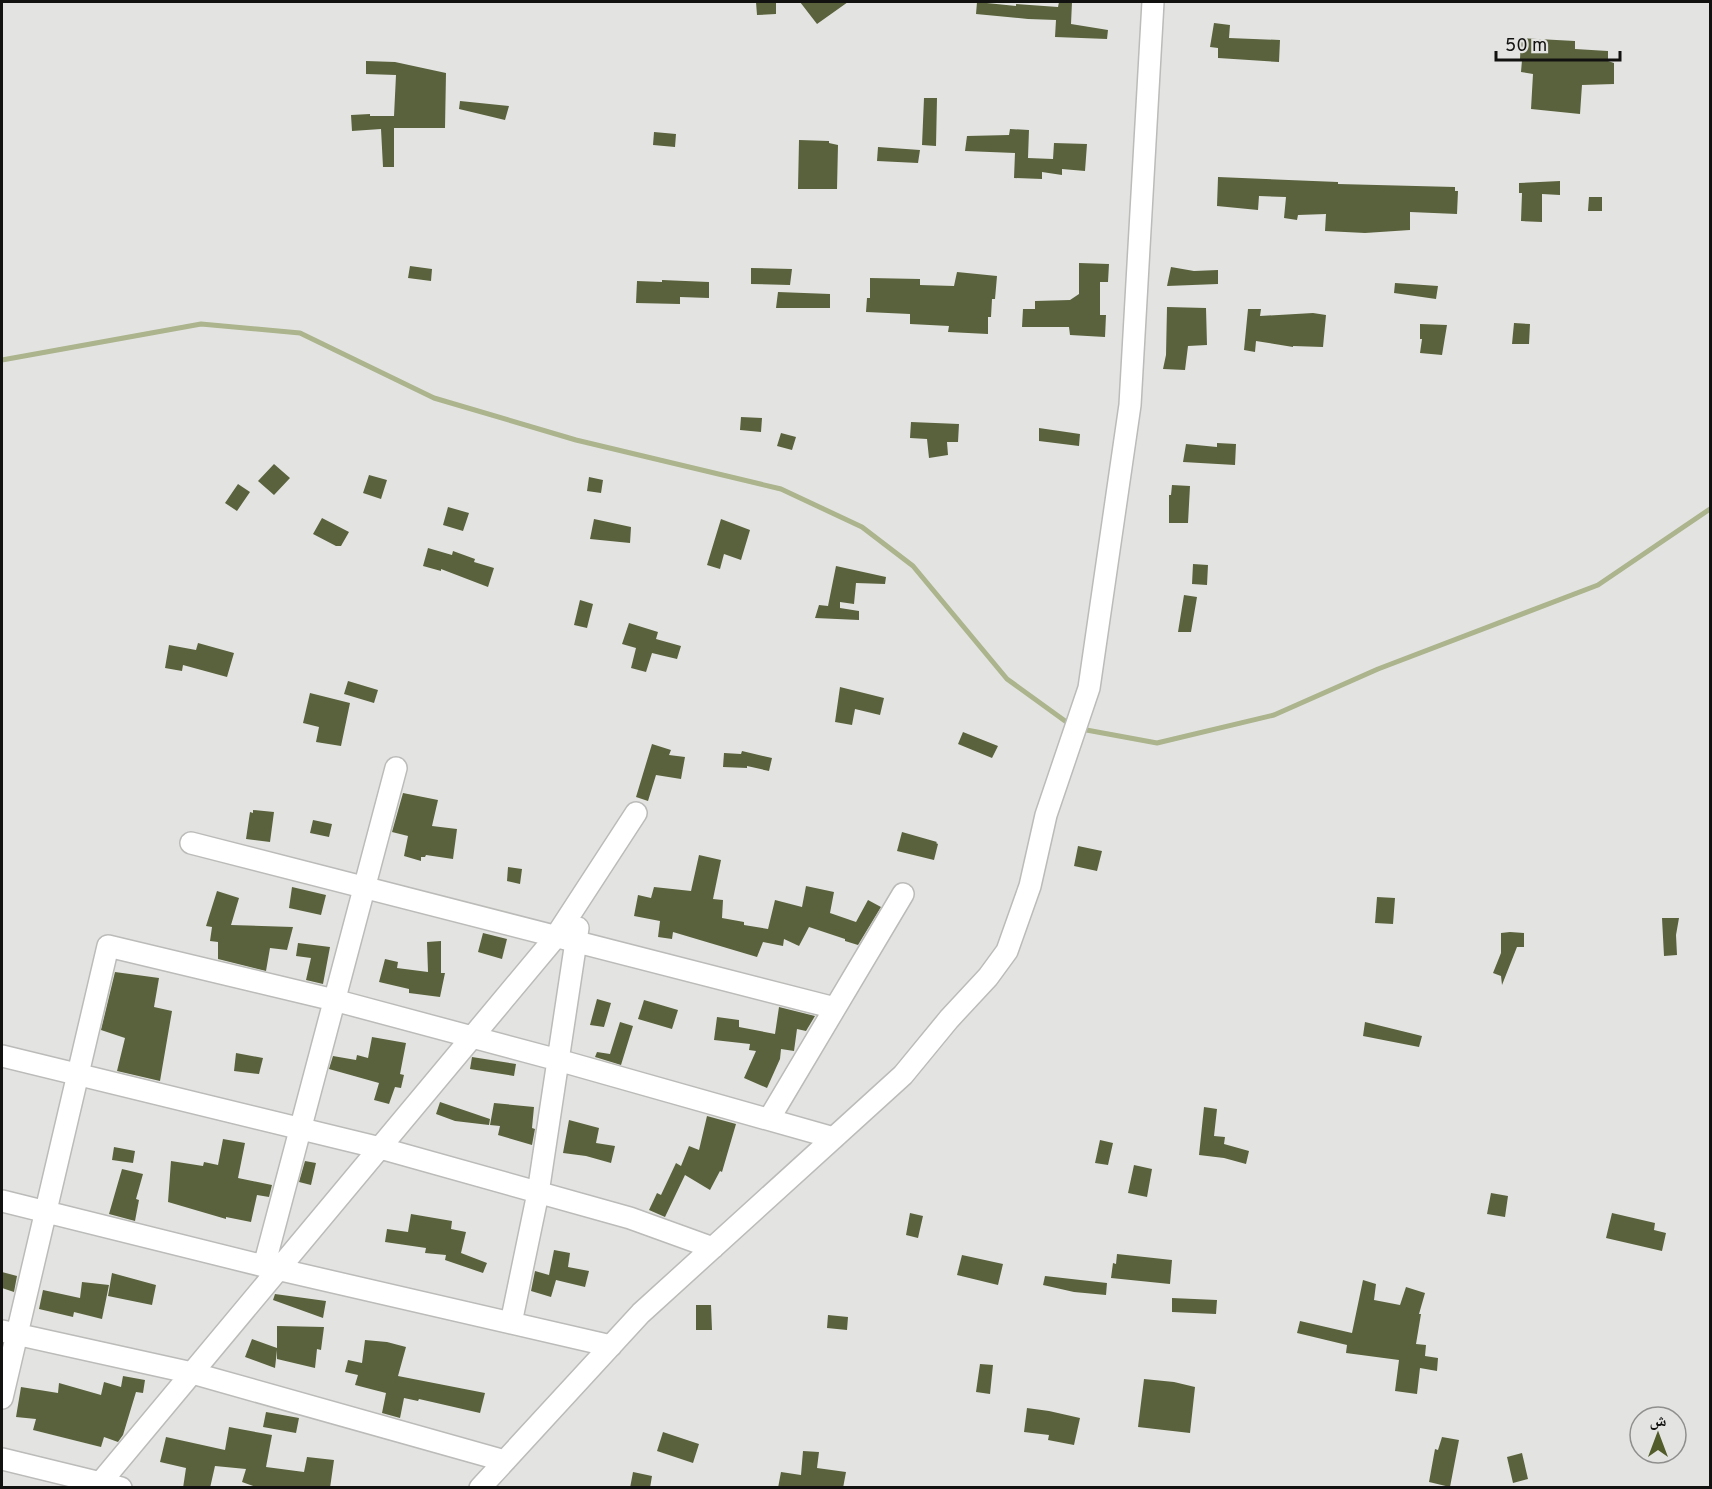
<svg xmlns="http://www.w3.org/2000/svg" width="1712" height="1489" viewBox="0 0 1712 1489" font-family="Overpass,'Noto Naskh Arabic',sans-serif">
<rect width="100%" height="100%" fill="#e3e4e1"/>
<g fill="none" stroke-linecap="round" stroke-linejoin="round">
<path stroke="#abb48c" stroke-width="5" d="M2,360L201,324L300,333L434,398L576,440L781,489L862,527L913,566L1007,679L1072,726
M1081,729L1157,743L1274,715L1378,669L1598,585L1710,509"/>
</g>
<path fill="#5a623d" d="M756,2H776V14L757,15Z
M800,2H848L817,24Z
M977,2L1016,6V4L1058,7L1059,2H1072L1071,24L1108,30L1107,39L1055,37L1056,20L1028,19L976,14Z
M1214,23L1230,25L1229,38L1280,40L1279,62L1218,58V48L1210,47Z
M1521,38L1575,41V49L1608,51V61L1614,63V84L1582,85L1580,114L1531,109L1533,74L1521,72L1522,60L1520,59Z
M366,61L395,62L446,73L445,128H394V167H383L381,129L352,131L351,115L370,114V116H394L396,75L366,74Z
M924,98H937L936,146L922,145Z
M460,101L509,106L505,120L459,109Z
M1010,129L1029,130L1028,158L1053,159L1054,143L1087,144L1085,171L1062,169V175L1042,172V179L1014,178L1015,153L965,151L967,136L1009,135Z
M654,132L676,134L675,147L653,145Z
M799,140L829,141V143L838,145L837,189H798Z
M878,147L920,150L918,163L877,161Z
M1218,177L1338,182V184L1455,187V191H1458L1457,214L1410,212V230L1365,233L1325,231L1326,214L1298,215L1297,220L1284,218L1286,197L1259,196L1258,210L1217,206Z
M1560,181V195L1542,194V222L1521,221L1522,193H1519V183Z
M1589,197H1602V211H1588Z
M1079,263L1109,264L1108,282H1100V315H1106L1105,337L1070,335L1069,327H1022L1023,309H1035V301L1070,300L1079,294Z
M410,266L432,269L431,281L408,278Z
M1171,267L1194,271L1218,270V284L1167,286Z
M751,268L792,269L790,285L751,284Z
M957,272L997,276L995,299H992L991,317H988V334L948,332L949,326L910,324V314L866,312L867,298H870V278L920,279V285L954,286Z
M662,280L709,282V298L680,297V304L636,303L637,281L662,282Z
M1395,283L1438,286L1436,299L1394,293Z
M778,292L830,294V308H776Z
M1167,307L1206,308L1207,345L1188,346L1185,370L1163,369L1166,355Z
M1248,309H1261L1260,316L1313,313L1326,315L1323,347L1293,346V347L1256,341L1255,352L1244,350Z
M1514,323L1530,324L1529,344H1512Z
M1420,324L1447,325L1442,355L1420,353L1422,339H1420Z
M741,417L762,418L761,432L740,430Z
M911,422L959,424L958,442H947L948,455L929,458L927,439L910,438Z
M1039,428L1080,434L1079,446L1039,441Z
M781,433L796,437L792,450L777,446Z
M1217,443L1236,444L1235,465L1183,462L1186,444L1217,447Z
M274,464L290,478L274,495L258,481Z
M369,475L387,480L381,499L363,493Z
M589,477L603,480L601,493L587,491Z
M238,484L250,492L237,511L225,503Z
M1172,485L1190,486L1188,523H1169V495H1171Z
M448,507L469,513L463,531L443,525Z
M322,518L349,532L341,546H336L313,534Z
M594,519L631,527L630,543L590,539Z
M721,519L750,530L741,560L724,554L720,569L707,565Z
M428,548L452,555L453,551L475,559L474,562L494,568L488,587L441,569V571L423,566Z
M1193,564L1208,565L1207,585L1192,584Z
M836,566L886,577L885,584L856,583L854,604L840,602V608L859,611V620L815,618L819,605L828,606Z
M1184,595L1197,597L1191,632H1178Z
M580,600L593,604L587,628L574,625Z
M629,623L658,632L656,639L681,646L677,659L652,653L646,672L631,668L636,648L622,644Z
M198,643L234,653L227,677L183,665L182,671L165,668L169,645L196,650Z
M348,681L378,690L374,703L344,694Z
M840,687L884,698L880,715L855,709L852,725L835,722Z
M310,693L350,703L341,746L316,742L319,727L303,723Z
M963,732L998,746L992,758L958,744Z
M652,744L671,750L669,755L685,757L681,779L656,775L648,801L636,797Z
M742,751L772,758L769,771L747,766V768L723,767L724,753L741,754Z
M403,793L438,800L432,826L457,829L453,859L426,855L425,857H421V861L404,856L408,836L392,832Z
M253,810L274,812L270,842L246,839L250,812L253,813Z
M313,820L332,824L329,837L310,833Z
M902,832L937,842L936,843L938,844L934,860L897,851Z
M1078,846L1102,851L1097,871L1074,866Z
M699,855L721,860L713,899L723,900L722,918L744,922V925L768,929L775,900L802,907L806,886L834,892L830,913L856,922L868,900L881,907L858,945L845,941V939L809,927L799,946L784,939L783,946L763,942L757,957L673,932L672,939L658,937L660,921L634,916L638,895L651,898L654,887L691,891Z
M508,867L522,869L520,884L507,881Z
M292,887L326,895L321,915L289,908Z
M217,891L239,898L231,925L293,927L287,950L270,948L266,971L218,959V942L210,941L212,927L206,926Z
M1377,897L1395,898L1393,924L1375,923Z
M1662,918H1679L1676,935L1677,955L1664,956Z
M1510,932L1524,933V947H1517L1502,985L1501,976L1493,973L1501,953V933Z
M483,933L507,939L502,959L478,952Z
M441,941V973H445L440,997L409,993V989L379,982L385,959L398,962L397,968L428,972L427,942Z
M298,943L330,947L323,984L306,980L311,958L296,956Z
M115,972L159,978L154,1007L172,1011L160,1081L117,1071L125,1038L101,1030Z
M597,999L611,1003L604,1027L590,1025Z
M644,1000L678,1010L672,1029L638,1019Z
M779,1007L815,1016L806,1031L797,1029L794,1051L781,1049L780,1059L767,1088L744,1078L756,1051L749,1050L750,1044L714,1040L717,1017L739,1020V1027L775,1034Z
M620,1022L633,1026L621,1065L595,1057L597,1052L610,1054Z
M1365,1022L1422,1036L1419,1047L1363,1036Z
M372,1037L406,1043L400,1074L404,1075L401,1088L395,1087L389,1104L374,1100L379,1083L329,1069L333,1056L356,1060L357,1055L368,1058Z
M236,1053L263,1058L259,1074L234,1071Z
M472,1057L516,1064L514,1076L470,1069Z
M440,1102L490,1119L489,1125L455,1121L436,1114Z
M494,1103L534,1107L532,1128L535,1129L532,1145L498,1135L500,1126L490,1125Z
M1204,1107L1217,1109L1214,1136L1225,1137L1224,1144L1249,1151L1246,1164L1224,1158L1199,1155Z
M707,1116L736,1124L722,1172L720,1171L710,1190L685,1175L665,1217L649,1210L657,1193L661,1195L676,1163L681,1166L689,1146L699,1150Z
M569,1120L599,1128L596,1143L615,1146L611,1163L586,1156L563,1153Z
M223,1139L245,1143L238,1178L272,1185L269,1197L257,1195L251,1222L226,1217V1219L168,1202L171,1161L203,1166L204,1162L218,1165Z
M1100,1140L1113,1143L1108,1165L1095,1163Z
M114,1147L135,1151L133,1163L112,1160Z
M305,1161L316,1163L311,1185L299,1182Z
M1134,1165L1152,1169L1147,1197L1128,1193Z
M122,1169L143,1174L136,1199L139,1200L135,1221L109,1214Z
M1491,1193L1508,1196L1505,1217L1487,1214Z
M910,1213L923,1216L918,1238L906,1235Z
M1612,1213L1655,1223L1654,1230L1666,1233L1662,1251L1606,1238Z
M411,1214L452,1221L451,1229L466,1232L461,1253L487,1263L483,1273L445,1260L446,1255L425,1253L426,1248L385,1242L387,1229L408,1232Z
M554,1250L570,1253L568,1267L589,1271L585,1287L556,1280L551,1297L531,1291L535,1271L549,1275Z
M1117,1254L1172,1260L1170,1284L1111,1278L1113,1263L1116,1264Z
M962,1255L1003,1264L998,1285L957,1275Z
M2,1272L17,1276L14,1292L2,1288Z
M112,1273L156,1285L152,1305L108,1296Z
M1045,1276L1107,1283L1106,1295L1074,1292L1043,1285Z
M1363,1280L1376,1284L1374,1300L1400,1305L1406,1287L1425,1293L1419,1314H1421L1416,1344L1426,1345L1425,1356L1438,1358L1437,1371L1420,1368L1417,1394L1395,1391L1399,1360L1346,1353L1347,1345L1297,1333L1300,1321L1352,1333Z
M82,1282L109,1285L102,1319L74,1312L73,1317L39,1309L43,1290L80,1298Z
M275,1294L326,1301L323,1318L273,1300Z
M1172,1298L1217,1300L1216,1314L1172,1312Z
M696,1305H711L712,1330H696Z
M828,1315L848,1317L847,1330L827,1328Z
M277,1326L324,1327L321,1350L317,1349L315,1368L277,1359V1350L275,1368L245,1357L252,1339L277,1348Z
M365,1340L387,1342L406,1347L398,1376L485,1393L480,1413L419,1399L418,1401L404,1398L400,1418L382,1413L386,1393L355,1385L358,1375L345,1372L348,1360L362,1363Z
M980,1364L993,1365L990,1394L976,1392Z
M123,1376L145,1380L143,1393L136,1392L123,1435L118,1442L104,1437L101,1447L33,1430L36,1419L16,1417L21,1387L58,1393L59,1383L101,1395L104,1382L121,1387Z
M1144,1379L1174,1382L1195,1387L1190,1433L1138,1427Z
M1027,1408L1049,1411L1080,1418L1074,1445L1048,1440L1049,1435L1024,1432Z
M266,1412L299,1418L296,1433L263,1427Z
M229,1427L272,1435L266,1467L304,1472L307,1457L334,1460L330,1488H259L242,1482L246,1469L215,1466L210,1488H183L186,1468L160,1462L166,1437L225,1450Z
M663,1432L699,1444L693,1463L657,1451Z
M1442,1437L1459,1440L1450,1487L1429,1482L1435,1449L1438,1450Z
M803,1451L819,1452L817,1468L846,1472L843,1488H778L781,1472L801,1475Z
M1522,1453L1528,1479L1513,1483L1507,1457Z
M633,1472L652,1476L650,1488H630Z"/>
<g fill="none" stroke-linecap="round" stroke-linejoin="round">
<g stroke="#bbbcb9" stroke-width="24">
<path id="minor" d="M191,843L835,1008
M2,1056L380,1148L630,1218L713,1248
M769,1119L903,894
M2,1201L264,1266L611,1346
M264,1266L396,768
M511,1323L538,1193L578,928
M2,1331L192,1373L505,1461
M2,1398L108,946L334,1000L558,1060L834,1138
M2,1459L121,1488
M96,1488L554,939L636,813
M480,1488L641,1313L903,1075L949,1019L988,977L1007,951L1030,886L1046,815L1089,688L1130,405L1153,2"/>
</g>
<use href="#minor" stroke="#fff" stroke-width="21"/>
</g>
<rect width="1712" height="1489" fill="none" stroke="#121211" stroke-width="6"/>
<g transform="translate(1658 1435)"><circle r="28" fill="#e3e4e1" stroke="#8f908e" stroke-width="1.5"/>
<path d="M0-4.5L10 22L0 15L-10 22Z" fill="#525b2a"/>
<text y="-9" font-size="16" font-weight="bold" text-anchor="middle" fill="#121211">ش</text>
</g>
<path d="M1496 51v9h124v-9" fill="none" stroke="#121211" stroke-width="3"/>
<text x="1505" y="51" font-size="18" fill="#121211" stroke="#e3e4e1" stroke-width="4.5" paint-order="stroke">50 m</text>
</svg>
